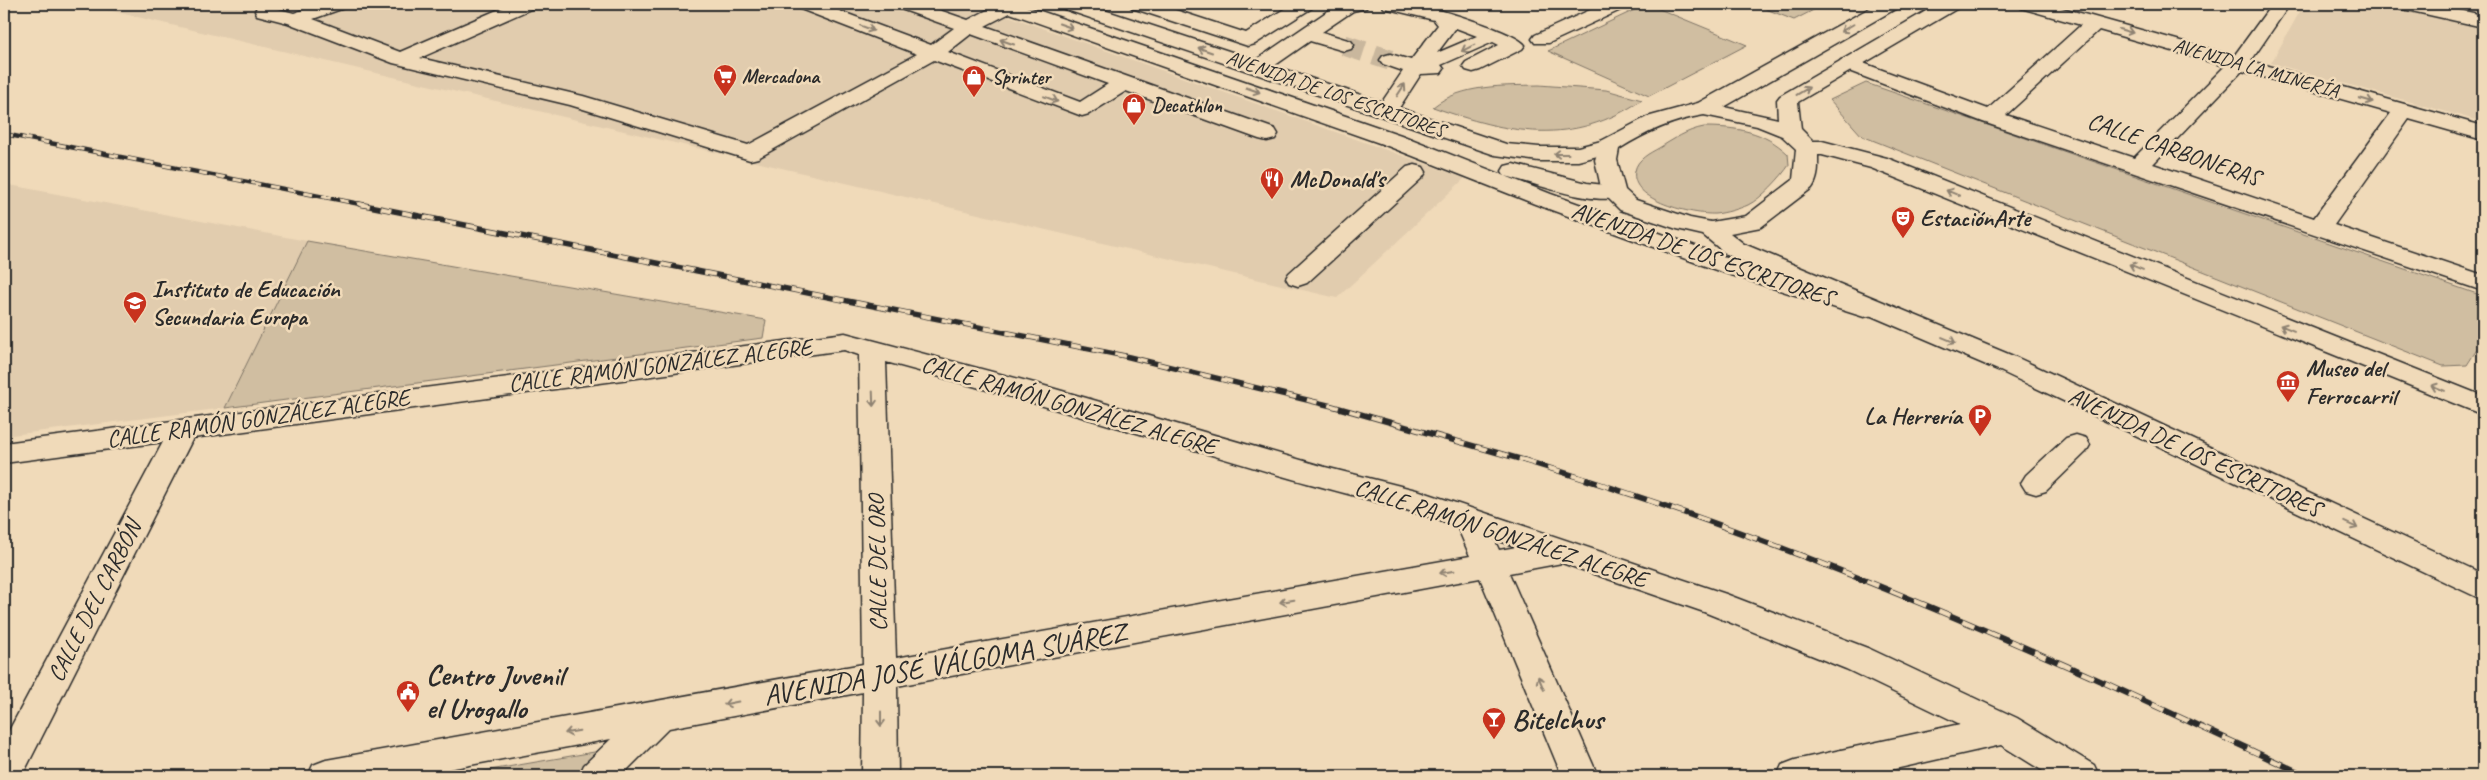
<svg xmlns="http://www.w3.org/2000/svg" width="2487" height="780" viewBox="0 0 2487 780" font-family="Caveat,sans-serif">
<rect width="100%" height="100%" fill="#f0dab9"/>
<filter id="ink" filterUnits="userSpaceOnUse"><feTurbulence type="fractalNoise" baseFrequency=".02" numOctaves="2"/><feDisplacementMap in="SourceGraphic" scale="10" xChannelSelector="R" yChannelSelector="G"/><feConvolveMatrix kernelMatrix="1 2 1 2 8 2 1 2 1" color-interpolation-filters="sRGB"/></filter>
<g filter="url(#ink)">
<path fill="#e1ccae" d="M82,4H975L1465,178L1337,298Z
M2304,4H2373L2483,28V122L2271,63Z
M4,184L307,241L225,408L4,436Z"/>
<path fill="#d0bea1" stroke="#7e7466" d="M1647,4L1747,45L1649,96L1548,51Z
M1753,4H1825L1794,20Z
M1866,83L2483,296V340L2467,365L2443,366L1862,136L1830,100Z
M1539,85L1606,90L1642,100C1572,147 1509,134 1433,107C1461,84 1505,86 1539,85Z
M1704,127C1736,127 1764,131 1788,154L1789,165C1782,176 1761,199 1748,205C1739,209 1725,213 1715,214C1694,215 1629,201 1635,171C1637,159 1650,153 1659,148C1674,139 1687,130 1704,127Z
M307,241L766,320L763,338L225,408Z
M600,751L598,765L586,776H455Z"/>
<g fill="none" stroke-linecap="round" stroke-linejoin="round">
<path stroke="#c9b79d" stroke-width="21" stroke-dasharray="21 11" stroke-linecap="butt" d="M1344,45L1390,60"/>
<g stroke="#2b2b2b" stroke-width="3">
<path id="minor" d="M320,4H346L344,8L313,19L400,52L511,4H535L533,8L420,58L583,96L748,145L917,54L798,8L796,4H821L931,45L954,28L898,8L896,4H922L968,20L995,6L994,4H1020L1401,135L1551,194L1734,260L1873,303L1877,309L1873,315L1864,317L1716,270L1535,204L1385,145L1010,13L985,26L1275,129L1278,134L1275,139L1267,141L1259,139L1126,91L1089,114L1082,116L934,60L758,158L750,160L570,105L393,63L288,23L257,15L255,11L257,7L264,5L294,13ZM971,34L1108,84L1080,102L948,52Z
M1059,4H1086L1256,60L1338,4H1368L1366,8L1353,11L1322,32L1351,41L1354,45L1351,49L1344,51L1310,41L1274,66L1382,102L1403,71L1383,64L1380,60L1383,56L1390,54L1411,60L1438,25L1434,20L1384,8L1382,4C1392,4 1403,3 1413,4C1431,6 1516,32 1525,45L1522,49L1480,70L1473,72L1466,70L1463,66L1466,62L1499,45L1493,42L1441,65L1444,69L1441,73L1421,74L1399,108L1506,144L1539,147H1578L1609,139L1617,141L1620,146L1617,151L1578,161H1539L1495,155L1061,8ZM1456,28L1477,36L1437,53L1455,29Z
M1130,4H1157L1246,33L1292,4H1314L1312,8L1255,44L1248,46L1132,8Z
M1603,4H1627L1625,8L1549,43H1535L1532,39L1535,35Z
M2019,4H2048L2234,56L2272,4H2290L2251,61L2483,126V140L2409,119L2334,225L2483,275V291L1983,122L1841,68L1838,64L1841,60L1848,58L1855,60L1988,109L2081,25L2021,8ZM2099,30L2225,66L2134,158L2006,115ZM2242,71L2391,113L2314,218L2153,164Z
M2396,4H2430L2483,15V27L2398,8Z
M1513,164L1587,183L1622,187L1626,192L1622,197C1589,205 1538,184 1505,176L1502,171L1505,166Z
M1415,165L1423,167L1426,172L1423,177L1307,283L1298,286L1289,283L1286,278L1289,273L1407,167Z
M845,333L1038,384L1325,467L1420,491L1726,594L1870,649L2017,718L2094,765L2099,776H2051L2001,745L1864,776H1777L1782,765L1795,760L1960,724L1846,669L1704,612L1562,563L1509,573L1598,776H1562L1480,578L897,686L898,776H862L863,692L669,728L621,776H579L584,765L611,739L411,776H308L313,765L326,760L863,664L859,355L844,350L193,438L22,776H4V740L163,442L4,463V443ZM886,362C1019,398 1151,437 1282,476C1341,493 1400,506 1457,526L1470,556L896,658ZM1494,539L1517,547L1499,550Z
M2076,435L2086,438L2090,445L2086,452L2046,491L2036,494L2026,491L2021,483L2026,475L2066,438Z"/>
</g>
<g stroke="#2b2b2b" stroke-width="3">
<path id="major" d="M1877,4H1899L1897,8L1724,107L1778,119L1777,100L1780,96L1938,4H1960L1958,8L1798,102L1801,129L1813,141H1822L1887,158L2483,396V415L1871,168L1822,155H1818C1818,166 1819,178 1812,188L1761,227L1730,233L1744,244L2018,358L2483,574V600L1998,370L1726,254L1703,235L1677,229L1620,210L1602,192L1595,160L1601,141L1647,117L1698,103ZM1704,115L1757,126L1782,136L1796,149L1793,180L1746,216L1711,222L1690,218L1636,200L1625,190L1617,160L1619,149C1646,132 1672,120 1704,115Z"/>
</g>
<use href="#minor" fill="#f0dab9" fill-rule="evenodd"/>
<use href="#major" fill="#f0dab9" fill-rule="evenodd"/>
<g stroke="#2b2b2b" stroke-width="4.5">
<path id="rail-far2" d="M4,134L365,205"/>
</g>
<g stroke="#2b2b2b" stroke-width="5.5">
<path id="rail-far1" d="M359,204L1125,356L1332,406L1527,461"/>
</g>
<g stroke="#2b2b2b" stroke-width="6">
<path id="rail" d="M1523,460C1700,513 1874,581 2044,656C2132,694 2219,736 2307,776"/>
</g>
<use href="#rail-far2" stroke="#f0dab9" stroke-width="3" stroke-dasharray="9" stroke-linecap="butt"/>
<use href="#rail-far1" stroke="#f0dab9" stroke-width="4" stroke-dasharray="11" stroke-linecap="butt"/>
<use href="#rail" stroke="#f0dab9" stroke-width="4.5" stroke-dasharray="13" stroke-linecap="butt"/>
</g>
<defs><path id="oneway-shaft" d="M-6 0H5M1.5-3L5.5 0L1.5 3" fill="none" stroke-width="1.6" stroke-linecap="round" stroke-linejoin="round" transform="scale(1.25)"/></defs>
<g stroke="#8e8272">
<use href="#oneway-shaft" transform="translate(1066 26) rotate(19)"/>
<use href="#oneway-shaft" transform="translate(867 28) rotate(21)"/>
<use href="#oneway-shaft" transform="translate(1847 28) rotate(150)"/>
<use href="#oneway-shaft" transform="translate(2126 31) rotate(16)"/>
<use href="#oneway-shaft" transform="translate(1007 42) rotate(-161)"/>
<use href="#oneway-shaft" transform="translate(1468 48) rotate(153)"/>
<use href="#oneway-shaft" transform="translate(1205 50) rotate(-161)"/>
<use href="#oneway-shaft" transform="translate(1253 90) rotate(19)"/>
<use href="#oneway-shaft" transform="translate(1401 90) rotate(-57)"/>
<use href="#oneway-shaft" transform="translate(1803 91) rotate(-31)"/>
<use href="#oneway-shaft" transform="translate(1051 99) rotate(21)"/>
<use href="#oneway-shaft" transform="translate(2366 100) rotate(16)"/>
<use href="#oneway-shaft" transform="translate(1561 154) rotate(180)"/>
<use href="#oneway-shaft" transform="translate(1953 193) rotate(-158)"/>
<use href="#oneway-shaft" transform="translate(2136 267) rotate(-158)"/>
<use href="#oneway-shaft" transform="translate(2287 328) rotate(-158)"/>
<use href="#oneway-shaft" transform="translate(1949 340) rotate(23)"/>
<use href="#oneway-shaft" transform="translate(2438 388) rotate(-158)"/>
<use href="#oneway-shaft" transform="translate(873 399) rotate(88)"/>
<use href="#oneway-shaft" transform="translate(2351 525) rotate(25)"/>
<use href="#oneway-shaft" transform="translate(1447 572) rotate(170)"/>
<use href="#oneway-shaft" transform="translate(1287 601) rotate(170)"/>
<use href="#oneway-shaft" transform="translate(1541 683) rotate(-113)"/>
<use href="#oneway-shaft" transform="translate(731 703) rotate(169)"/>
<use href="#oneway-shaft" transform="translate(881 719) rotate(90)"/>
<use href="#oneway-shaft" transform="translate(572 732) rotate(170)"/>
</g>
</g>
<defs>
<g id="supermarket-pin" transform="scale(1.25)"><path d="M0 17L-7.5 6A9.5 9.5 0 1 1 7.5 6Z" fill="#c8321e" stroke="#f0dab9"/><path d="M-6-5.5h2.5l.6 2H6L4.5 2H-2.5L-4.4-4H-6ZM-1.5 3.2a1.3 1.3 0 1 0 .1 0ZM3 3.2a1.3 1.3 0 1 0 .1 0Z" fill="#fff"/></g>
<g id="shop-pin" transform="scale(1.25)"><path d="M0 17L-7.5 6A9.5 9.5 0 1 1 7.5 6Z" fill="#c8321e" stroke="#f0dab9"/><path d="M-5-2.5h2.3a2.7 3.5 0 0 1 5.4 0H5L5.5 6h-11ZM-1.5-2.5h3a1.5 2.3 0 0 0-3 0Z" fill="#fff"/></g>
<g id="restaurant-pin" transform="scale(1.25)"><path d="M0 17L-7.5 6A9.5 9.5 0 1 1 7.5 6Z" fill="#c8321e" stroke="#f0dab9"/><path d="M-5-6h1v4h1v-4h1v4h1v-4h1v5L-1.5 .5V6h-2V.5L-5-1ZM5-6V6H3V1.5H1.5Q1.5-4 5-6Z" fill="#fff"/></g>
<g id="theatre-pin" transform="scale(1.25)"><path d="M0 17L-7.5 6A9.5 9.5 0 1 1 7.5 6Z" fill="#c8321e" stroke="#f0dab9"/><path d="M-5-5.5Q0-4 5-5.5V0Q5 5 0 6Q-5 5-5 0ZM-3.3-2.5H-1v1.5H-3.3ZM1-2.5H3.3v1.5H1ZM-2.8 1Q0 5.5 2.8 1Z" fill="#fff"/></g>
<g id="school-pin" transform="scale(1.25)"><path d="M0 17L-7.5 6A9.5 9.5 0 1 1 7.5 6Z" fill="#c8321e" stroke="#f0dab9"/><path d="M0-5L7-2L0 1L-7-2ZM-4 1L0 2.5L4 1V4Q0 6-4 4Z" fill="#fff"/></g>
<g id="museum-pin" transform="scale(1.25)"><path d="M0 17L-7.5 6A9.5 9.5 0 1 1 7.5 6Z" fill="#c8321e" stroke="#f0dab9"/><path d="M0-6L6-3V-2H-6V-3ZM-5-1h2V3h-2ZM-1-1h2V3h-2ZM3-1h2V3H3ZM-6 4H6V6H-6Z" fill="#fff"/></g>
<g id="parking-pin" transform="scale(1.25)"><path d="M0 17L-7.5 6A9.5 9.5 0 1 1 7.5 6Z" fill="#c8321e" stroke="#f0dab9"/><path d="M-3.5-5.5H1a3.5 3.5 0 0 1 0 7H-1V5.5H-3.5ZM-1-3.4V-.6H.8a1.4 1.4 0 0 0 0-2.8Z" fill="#fff"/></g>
<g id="civic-pin" transform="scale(1.25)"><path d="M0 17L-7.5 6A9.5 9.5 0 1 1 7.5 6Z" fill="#c8321e" stroke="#f0dab9"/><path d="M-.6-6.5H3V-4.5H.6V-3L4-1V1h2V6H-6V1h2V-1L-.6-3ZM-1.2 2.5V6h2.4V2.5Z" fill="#fff"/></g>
<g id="bar-pin" transform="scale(1.25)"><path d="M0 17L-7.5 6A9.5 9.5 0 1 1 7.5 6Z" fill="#c8321e" stroke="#f0dab9"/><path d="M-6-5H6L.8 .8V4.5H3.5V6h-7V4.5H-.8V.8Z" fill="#fff"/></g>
</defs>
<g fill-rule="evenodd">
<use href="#supermarket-pin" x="725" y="76"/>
<use href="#shop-pin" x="974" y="77"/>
<use href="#shop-pin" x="1134" y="105"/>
<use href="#restaurant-pin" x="1272" y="179"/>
<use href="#theatre-pin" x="1903" y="218"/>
<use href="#school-pin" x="135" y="303"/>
<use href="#museum-pin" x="2288" y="382"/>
<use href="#parking-pin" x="1980" y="416"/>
<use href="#civic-pin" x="408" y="692"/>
<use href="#bar-pin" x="1494" y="719"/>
</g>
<g text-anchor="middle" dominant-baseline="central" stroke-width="5" stroke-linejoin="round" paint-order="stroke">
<g font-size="20" fill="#2b2b2b" stroke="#f0dab9">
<text transform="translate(2256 68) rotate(16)">AVENIDA LA MINERÍA</text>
<text transform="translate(1336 94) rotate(19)">AVENIDA DE LOS ESCRITORES</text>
</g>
<g font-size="20" font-weight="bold" fill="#2b2b2b" stroke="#f0dab9" text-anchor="start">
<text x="742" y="76">Mercadona</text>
<text x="992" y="77">Sprinter</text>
<text x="1152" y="105">Decathlon</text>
</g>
<g font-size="24" fill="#2b2b2b" stroke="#f0dab9">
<text transform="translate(2174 149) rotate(19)">CALLE CARBONERAS</text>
<text transform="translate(1703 254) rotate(19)">AVENIDA DE LOS ESCRITORES</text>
<text transform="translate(660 365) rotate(-7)">CALLE RAMÓN GONZÁLEZ ALEGRE</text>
<text transform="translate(1069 405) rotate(16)">CALLE RAMÓN GONZÁLEZ ALEGRE</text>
<text transform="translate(258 418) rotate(-8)">CALLE RAMÓN GONZÁLEZ ALEGRE</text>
<text transform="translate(2195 452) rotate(25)">AVENIDA DE LOS ESCRITORES</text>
<text transform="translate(1501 533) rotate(18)">CALLE RAMÓN GONZÁLEZ ALEGRE</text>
<text transform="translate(877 563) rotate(-91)">CALLE DEL ORO</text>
<text transform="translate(94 601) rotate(-63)">CALLE DEL CARBÓN</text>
</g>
<g font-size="24" font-weight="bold" fill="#2b2b2b" stroke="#f0dab9" text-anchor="start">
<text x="1290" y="179">McDonald's</text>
<text x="1920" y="218">EstaciónArte</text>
<text x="152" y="289">Instituto de Educación<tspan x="152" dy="28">Secundaria Europa</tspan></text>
<text x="2306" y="368">Museo del<tspan x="2306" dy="28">Ferrocarril</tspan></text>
<text x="1962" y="416" text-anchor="end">La Herrería</text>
</g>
<g font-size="29" fill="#2b2b2b" stroke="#f0dab9">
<text transform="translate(945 664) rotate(-10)">AVENIDA JOSÉ VÁLGOMA SUÁREZ</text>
</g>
<g font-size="29" font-weight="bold" fill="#2b2b2b" stroke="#f0dab9" text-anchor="start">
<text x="426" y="675">Centro Juvenil<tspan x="426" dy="33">el Urogallo</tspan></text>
<text x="1512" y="719">Bitelchus</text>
</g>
</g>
<rect width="2487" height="780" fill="none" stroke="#f0dab9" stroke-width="20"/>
<rect x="10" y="10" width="2467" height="760" fill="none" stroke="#2b2b2b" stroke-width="2" filter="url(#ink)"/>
</svg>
